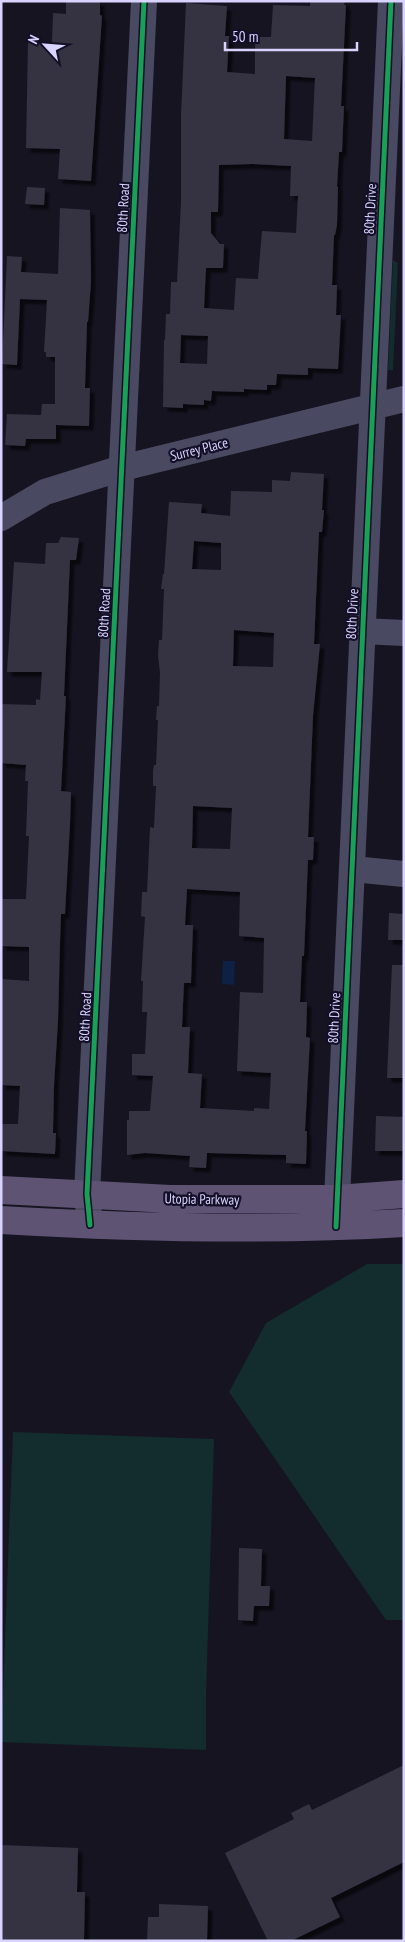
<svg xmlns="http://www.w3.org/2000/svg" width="405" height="1942" viewBox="0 0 405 1942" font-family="'PT Sans Narrow',sans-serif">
<defs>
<filter id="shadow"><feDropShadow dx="4.5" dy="4.5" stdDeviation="1" flood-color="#0009"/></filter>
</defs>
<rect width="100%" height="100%" fill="#161421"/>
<path fill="#132c2d" d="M393,260L398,263L393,370H388Z
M367,1264H404V1620H386L229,1392L266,1323Z
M13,1432L214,1439L206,1695V1750L1,1742Z"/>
<path fill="#0d2144" d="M223,961H235L234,985L222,984Z"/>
<path fill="#343243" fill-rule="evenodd" filter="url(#shadow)" d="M66,1H100V15L102,16L91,181L58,179L60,149L26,148L28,42L52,43L53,13L66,14Z
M310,1H345L344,5H346L341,106H344L342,152H339L337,186L338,187L337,225L335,235H334L332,285H337L336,315H341L338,369L308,368V375L277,374L276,385H267V390L244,389V392L212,391L211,401L204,400V405L183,404V408L163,407L164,340H165L166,314H170L171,282H177L181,202V115L186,3L227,6L225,36H229L227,72L255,74V37H271L273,5L310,6ZM286,76L315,78L312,141L284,139ZM253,164L291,166L290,196H298L296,233L262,231L258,279L236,278L234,310L204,308L206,268H223L224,244H220L211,233V212H218L219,165ZM181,335L208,336L207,364L180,363Z
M27,187L45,188L44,205L25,204Z
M60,208L90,210L91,282L88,322H87L85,388H90L89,426L56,425V439H26L25,446L5,445L7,414L41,415L42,404H55V357H46V352H44L47,300L20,299L17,365L2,364L7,256L22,257L21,272L58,274Z
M291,472L324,474L322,510H324L322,532H319L314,644H320L313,716L308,837H314L313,860H308L304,956H302L300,1002H307L306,1037L310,1038L305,1131H307L306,1164L286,1163V1155L207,1153L206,1168L189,1167L190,1156L145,1153L127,1155V1120H129V1111H150L153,1076L132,1075V1054H145L147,1012H142L143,981H141L145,917L141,916L142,892H147L150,827L154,828L156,786H153V771L154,765H156L158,720H156L157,706H159L160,673L158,655L159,640H162L164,589H161L163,574H164L169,502L202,504L201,513L230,516L231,491L272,492V480L290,481ZM194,541L221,543V570L192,569ZM234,630L274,633L273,667L233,666ZM193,806L232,808L230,849L192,848ZM187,889L240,892L239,936L264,938L263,993L240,992L237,1071L271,1073L269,1109L254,1108V1111L200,1108L202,1074L188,1073L190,1027H182L184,983H191L193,925H185Z
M61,537L79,538L76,560H70L64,696H66L61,791L71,792L70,824L65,914H61L60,943L58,1021L54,1085L53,1133H56L55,1154L1,1151V1124H18L20,1086L1,1085V979L29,981V947L1,946V899H26L29,836H26L28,781H25L26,765L1,763V704L36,705V699L40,700L42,672H7L14,562L45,564L46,543H58Z
M389,913L404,914V940H388Z
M392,965H404V1078H387Z
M376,1116L404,1117V1151H375Z
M239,1548L262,1549L261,1586H270L269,1606H254L253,1621L238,1620Z
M404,1765V1862L331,1898L340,1917L291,1941H268L225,1853L294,1819L291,1813L309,1804L312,1810Z
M1,1845L78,1848L77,1892H85L84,1941H1Z
M159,1904L208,1906L207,1941L147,1940L148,1917H159Z"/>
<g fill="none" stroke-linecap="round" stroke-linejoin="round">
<path stroke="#4a4962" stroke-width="26" d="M1,518L45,492L122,468L404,399
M362,631L404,633
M353,869L404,874
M336,1222L391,1
M90,1225L87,1194L144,1"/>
<path stroke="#5e5373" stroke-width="28" d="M1,1190L170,1199H337L404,1194
M1,1220C135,1228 270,1231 404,1223"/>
<g stroke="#130f26" stroke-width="8">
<path id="cycleway" d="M90,1225L87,1194L144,1
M336,1227L391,1"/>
</g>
<use href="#cycleway" stroke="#1a9f57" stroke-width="5"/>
</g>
<g text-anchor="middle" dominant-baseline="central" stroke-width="4.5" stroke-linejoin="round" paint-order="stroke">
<g font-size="14" fill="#d9d4ff" stroke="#130f26">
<text transform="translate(123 208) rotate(-87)">80th Road</text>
<text transform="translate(370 209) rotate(-87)">80th Drive</text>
<text transform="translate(199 449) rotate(-14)">Surrey Place</text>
<text transform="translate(104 613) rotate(-87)">80th Road</text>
<text transform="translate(352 614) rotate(-87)">80th Drive</text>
<text transform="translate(85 1017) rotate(-87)">80th Road</text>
<text transform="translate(334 1018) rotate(-87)">80th Drive</text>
<text transform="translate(202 1199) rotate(1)">Utopia Parkway</text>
</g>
</g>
<rect width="405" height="1942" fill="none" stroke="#d9d4ff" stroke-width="5"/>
<g transform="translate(45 45) rotate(296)" stroke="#130f26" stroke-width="4" paint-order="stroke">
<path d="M0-4L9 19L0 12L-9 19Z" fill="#d9d4ff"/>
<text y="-8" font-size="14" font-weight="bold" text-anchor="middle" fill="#d9d4ff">N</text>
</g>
<path d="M225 42v8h132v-8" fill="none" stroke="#d9d4ff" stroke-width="2.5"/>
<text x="232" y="42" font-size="15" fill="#d9d4ff" stroke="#130f26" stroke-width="4" paint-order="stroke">50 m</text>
</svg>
